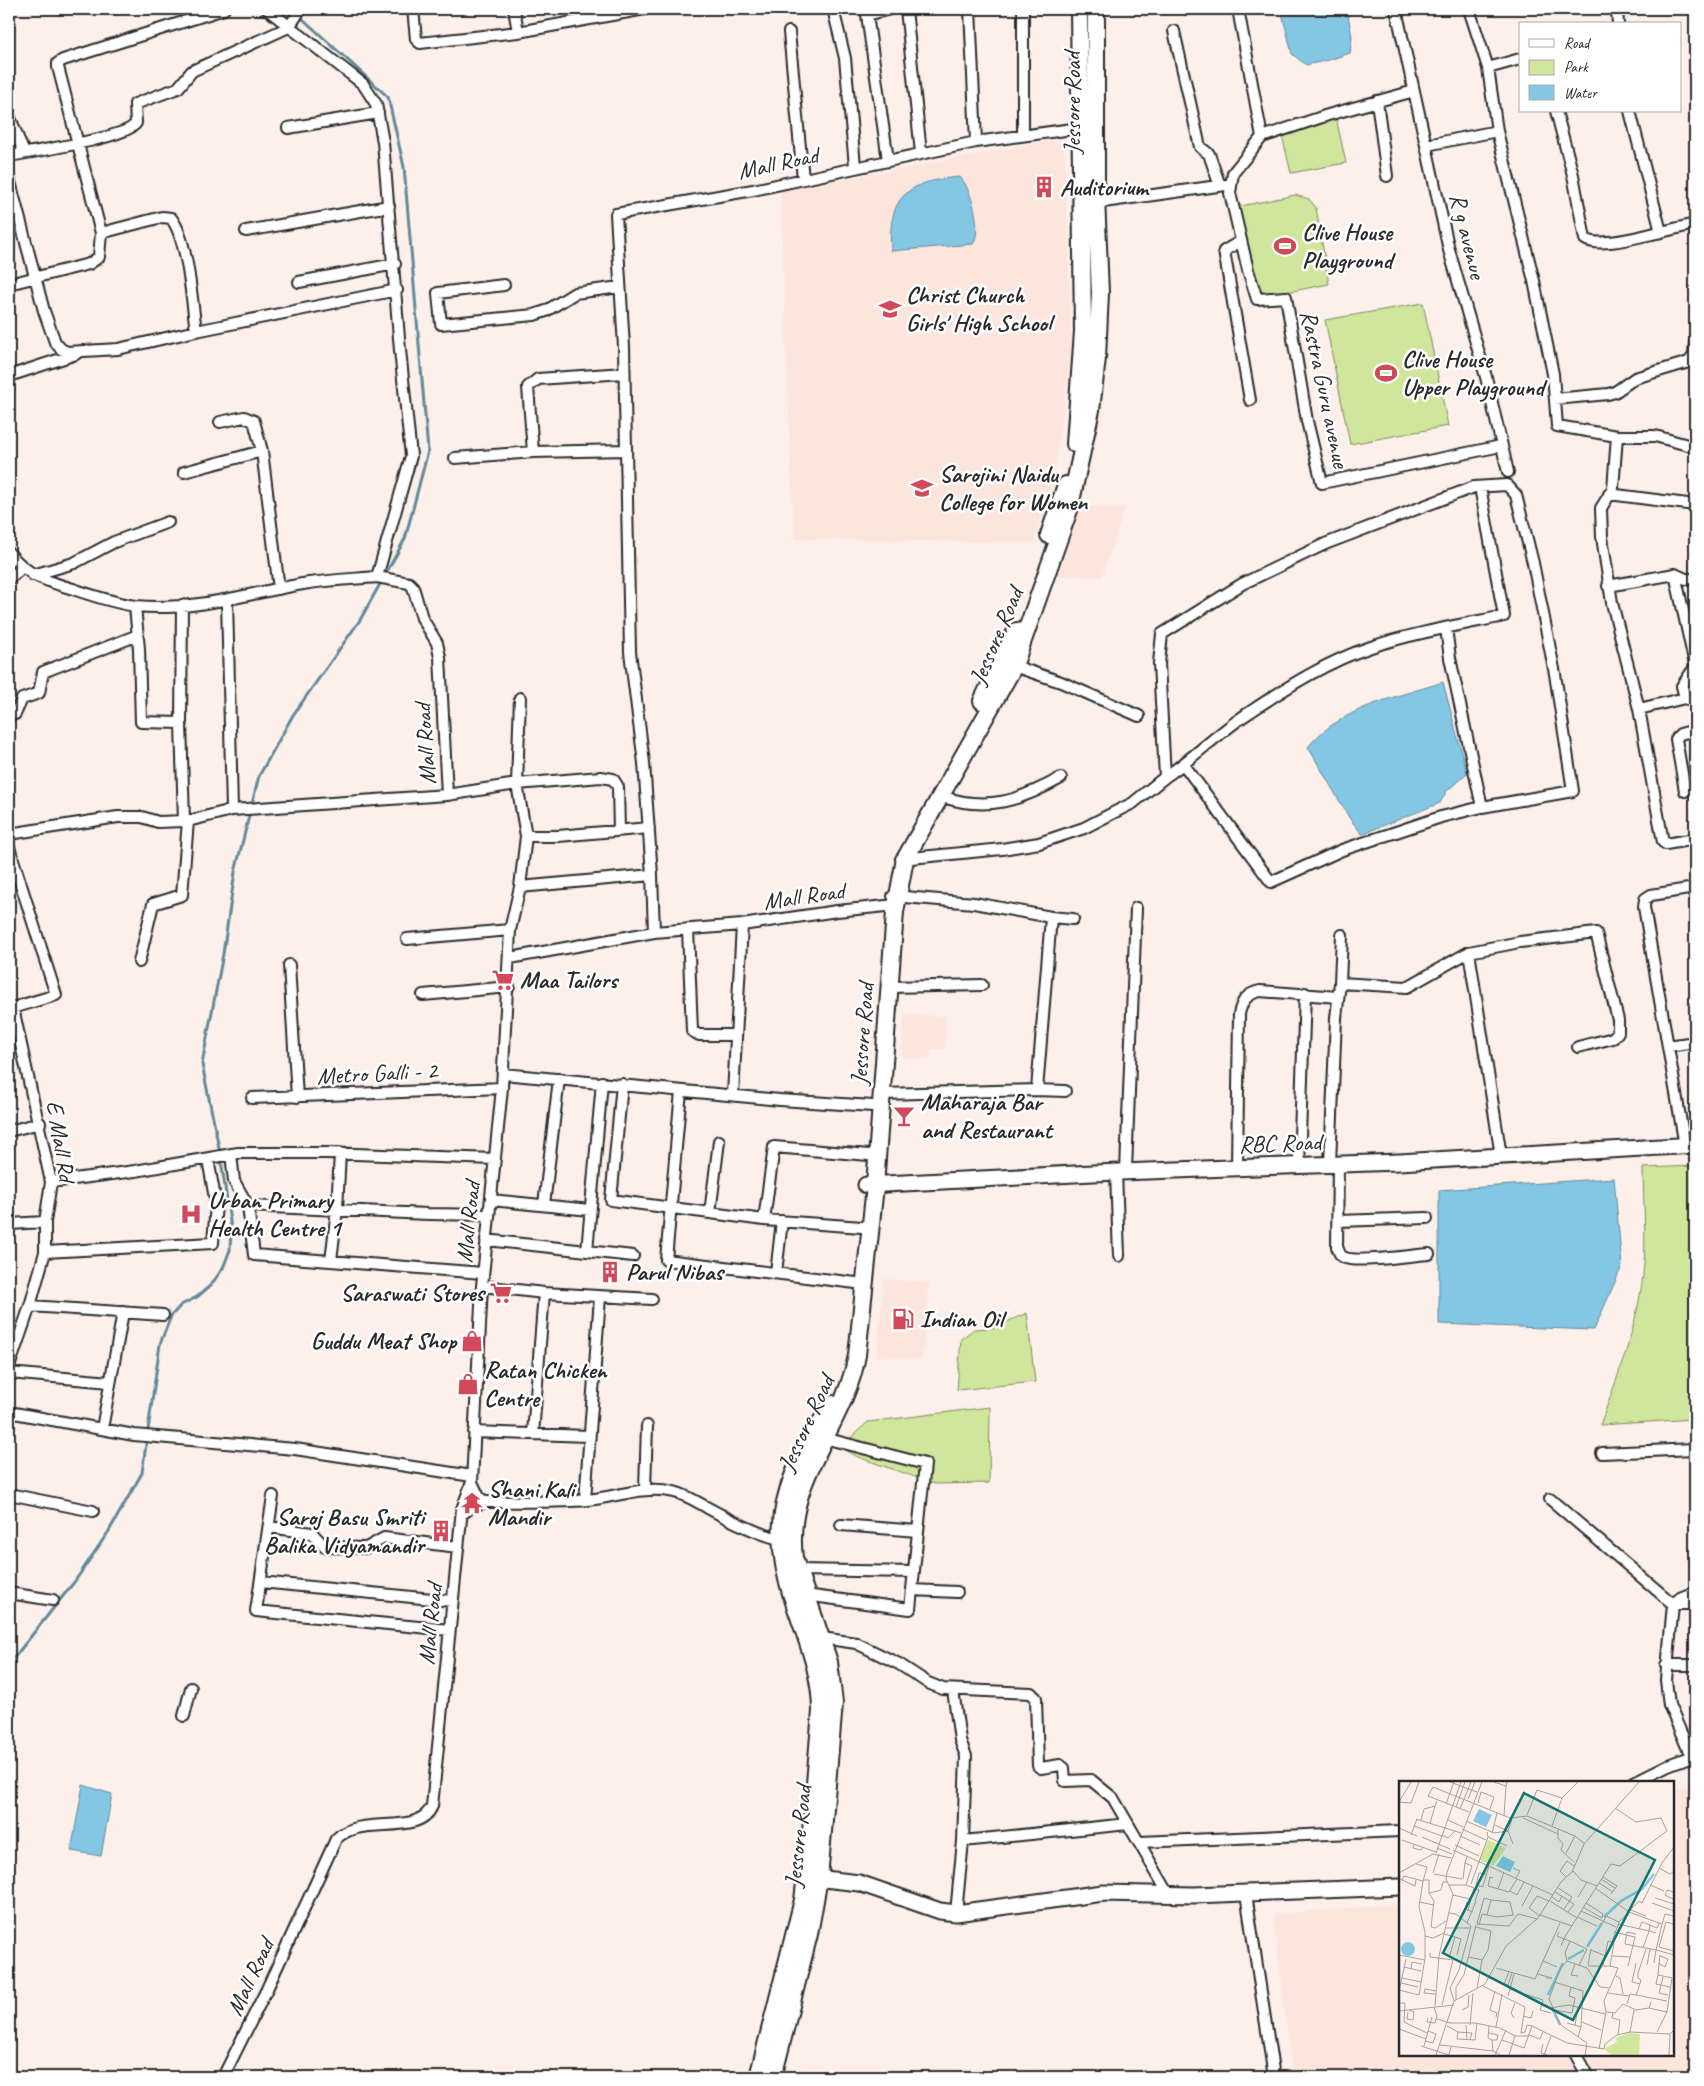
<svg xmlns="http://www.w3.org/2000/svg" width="1704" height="2086" viewBox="0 0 1704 2086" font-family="Caveat,sans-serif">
<rect width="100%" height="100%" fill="#fdf0ea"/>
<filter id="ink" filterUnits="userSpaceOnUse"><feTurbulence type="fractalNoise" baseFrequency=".02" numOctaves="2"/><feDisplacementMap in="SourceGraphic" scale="10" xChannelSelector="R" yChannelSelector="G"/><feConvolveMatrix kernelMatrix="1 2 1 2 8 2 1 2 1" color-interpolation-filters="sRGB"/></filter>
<g filter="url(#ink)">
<path fill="#fce5dc" d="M1055,140L1064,147L1070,284L1071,350L1054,477L1034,543L794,539L780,191Z
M1079,506L1125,507L1102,577L1059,575Z
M904,1015L946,1016L945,1049H931L930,1059L902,1058Z
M884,1279L929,1282L922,1360L877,1356Z
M1695,1786V2077H1293L1273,1914L1400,1904V2055H1673V1790Z"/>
<path fill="#d0e69c" stroke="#7e8864" d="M1335,113L1346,163L1291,173L1281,131Z
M1295,195L1309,199L1316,208L1329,284L1262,297L1236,207Z
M1423,303L1448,426L1350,444L1325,320Z
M1695,1166V1419L1600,1425C1618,1376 1637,1327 1643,1275C1647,1240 1643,1203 1643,1168Z
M1027,1313L1035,1382L957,1390L961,1339L974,1329L993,1328Z
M990,1407L989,1483L935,1484L858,1457L840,1447L868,1422Z"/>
<path fill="#83c7e4" stroke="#60899a" d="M1281,9H1347L1352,37L1350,53L1329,60L1306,65L1292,54Z
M960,177C971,188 983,230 973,244L891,251C887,196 908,181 960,177Z
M1443,682L1467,773L1446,792L1440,803L1362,834L1350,819L1308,747C1339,708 1397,697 1443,682Z
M1614,1178L1622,1266L1594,1330L1439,1324V1190Z
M83,1785L112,1794L101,1856L71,1851Z"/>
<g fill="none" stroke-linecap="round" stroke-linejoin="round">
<path stroke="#60899a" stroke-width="3" d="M9,1664L75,1581L109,1531L142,1473L160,1344L171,1316L181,1305L197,1297L211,1285L223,1268L230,1250L231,1228L220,1153L202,1064L223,954L235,872L259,776L293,715L360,620L405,539L428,451L404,167L388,97L292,9"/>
<g stroke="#2b2b2b" stroke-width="14">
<path id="street" d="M413,9L416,39L420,43L518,32L645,9
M514,9L518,32
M833,9L845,58L855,166
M906,9L921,153
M970,9L976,142
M1238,9L1262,137
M1396,9L1449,250L1486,377L1508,472
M1469,9L1488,68L1497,131L1534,281L1553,374L1557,426L1617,436L1613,489L1601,508L1602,537L1612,603L1639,709
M1617,9L1618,24
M1174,31L1200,147L1209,154L1220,186
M789,32L803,179
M1488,68L1520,59
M1414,91L1328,115L1262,137L1233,173L1230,193L1248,270L1257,299L1286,297L1307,421L1322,483L1501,446
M1377,101L1387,176
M1556,111L1573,175L1585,239C1599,249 1644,235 1661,232
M1630,111L1661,232L1695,224
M9,115L24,153
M288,128L378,113
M1023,135V9
M1427,145L1497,131
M9,156C30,152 128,138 136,123L135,104L178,88L192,71L289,27L301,9
M888,160L867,15L890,9
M9,178L44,311L55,342L61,349L67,352L118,349L196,331L397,290
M1096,203L1225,185
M246,231L389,206
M1241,241L1224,251L1250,400
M299,282L395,264
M9,284L89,264L99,257L101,233
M504,285L438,293L441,324L534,315L546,311L575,293L620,287
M196,331C192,303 188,239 171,218L162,217L101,233L58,67V63L63,60L224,9
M9,376L76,354
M1555,399L1608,394L1615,392L1635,378L1689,362L1694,355L1695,342
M220,422L244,417L254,421L262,451
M1617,436H1655L1695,447
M533,452L528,387L538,379L624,373
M455,458L533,452L626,450
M184,472L262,451L279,589
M1609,494L1695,505
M9,553C28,576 46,581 73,589C94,596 114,603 136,606C194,612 252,592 309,583C332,580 355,579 377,577
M1675,574L1695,665
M33,575L74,563L114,542L168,522
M9,579L23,567
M1608,586L1675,574L1686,579H1695
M227,600L232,810L447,795
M135,606L139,649L141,722L181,723L184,821H188
M1014,666L1061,682L1139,716
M1695,667L1682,686L1685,698L1695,702
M520,698L517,784L601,777L613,779L618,787L619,831
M1685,698L1639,709L1663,842L1666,844L1695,839
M9,715L15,714L22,699L39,693L43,672L138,635
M181,723L182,605
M1184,765L1271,882L1342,850L1441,817L1482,807L1450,658L1446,628
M1165,777C1195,757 1220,731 1250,712C1287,687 1328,661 1371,647C1414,633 1460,625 1504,616L1480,487
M1685,791L1676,739L1680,734L1695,730
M940,796C987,812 1019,801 1061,778
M9,834L118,817H142L158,822L184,821
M526,836H558L649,828
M9,847L56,995L9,1009
M901,859L1002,849L1039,843L1084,828L1111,814L1133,803L1165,777L1159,663L1162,634L1242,584L1325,544L1474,487L1507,485L1516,495L1533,563L1555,674L1573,791L1482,807
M520,887L652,875
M1051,917L1073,919
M688,929L692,1031L699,1035H736
M654,932L652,875L644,763L630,652L624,347L616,214L753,190L976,142L1080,128
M407,939L510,930
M1469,952L1501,1156
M510,958L654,932L742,925L837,911L896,905
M139,962L153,904L182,895L188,821L232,810
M289,965L297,1097
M1340,983L1342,935
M890,987L982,985
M423,995L509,987
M1668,1046L1695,1042
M503,1074L780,1100L873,1106
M622,1084L611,1200L764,1220L862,1227
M1037,1090L1065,1091
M681,1091L666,1260L856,1283
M882,1094L1037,1090L1051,917L974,903L893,896
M733,1095L742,925
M252,1098L502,1088
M9,1131L40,1123
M1685,1146L1644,907L1645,899L1651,895L1695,888
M231,1154L234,1181L248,1206
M1330,1164L1336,1018L1340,983L1407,987L1469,952L1520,942L1596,933L1618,1020V1032L1613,1038L1578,1047
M1338,1164L1337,1247C1339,1251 1339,1255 1343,1257C1354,1264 1413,1255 1429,1254
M1299,1165L1305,993
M1237,1167L1239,1014C1242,1001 1246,994 1260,991L1338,997
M1126,1171L1136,908
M1116,1172L1119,1256
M51,1182L135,1171L238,1153H327L495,1159
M491,1200L590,1210
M544,1205L559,1079
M710,1213L719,1141
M764,1220L774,1147L869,1155
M1338,1221L1427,1218
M9,1224L45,1222
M486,1240L633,1256
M587,1251L602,1082
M45,1252L213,1243L216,1204L208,1159
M331,1261L337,1209L340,1153
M483,1273L254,1255L248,1206L428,1214L489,1215
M776,1273L782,1221
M482,1286L544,1293L652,1299
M30,1306L163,1315
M9,1367L30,1306L45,1252V1222L51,1182L13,1008
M9,1373L110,1382
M9,1412L134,1435L295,1449L472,1476
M102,1429L123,1312
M474,1432L589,1436
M533,1434L544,1293
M1602,1453L1695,1449
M472,1482L479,1497L485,1502
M645,1489L647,1426
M9,1494L93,1511
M273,1496L256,1611L449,1630
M1550,1499L1673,1604H1695
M585,1500L600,1297
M462,1514L473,1506L485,1502C519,1501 554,1503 588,1500C617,1497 645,1485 674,1492C687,1495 697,1502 708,1508C728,1519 764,1537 786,1540
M841,1525L918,1531
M269,1527L312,1533L325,1547L366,1548L384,1538L458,1547
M797,1570L914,1572
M261,1582L452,1601
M912,1590L957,1592
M9,1593L53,1600
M805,1595L910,1609L925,1464L824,1438
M822,1638L856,1643L899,1664L928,1683L943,1689L1031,1693L1036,1698L1038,1766L1041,1768L1060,1765L1064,1768L1065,1781L1091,1780L1113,1798L1170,1896
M1666,1665H1695
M953,1690L960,1740L966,1756L963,1841L956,1913
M184,1716L191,1688
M1691,1756L1669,1705L1666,1680L1673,1604L1680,1598L1695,1592
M1634,1782L1668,1765L1695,1755
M963,1841L1128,1824
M1140,1842L1400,1831
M1246,1894L1274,2077
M1576,2055L1588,2077
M223,2077L266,1991L336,1839C361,1813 419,1838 432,1806L462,1509L472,1482L482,1286L502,1088L510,930L520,887L526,836L517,784L447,795L440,657L437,643L422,618L413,587L409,583L377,577L411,456L400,350L383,142L376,104L363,84L267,9"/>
</g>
<g stroke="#2b2b2b" stroke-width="19">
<path id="secondary" d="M866,1185L1093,1173L1399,1162L1695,1145
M807,1877L859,1883L940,1911L956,1913L1103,1893L1194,1895L1400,1887"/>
</g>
<g stroke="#2b2b2b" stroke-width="20">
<path id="primary" d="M1075,444L1083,331L1079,9
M1049,535L1066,485
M982,701L1016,631
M758,2077L803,1900L810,1844L821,1711C821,1674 808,1643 796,1608C765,1523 786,1477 832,1404
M773,2077L809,1934L819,1878L834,1703L829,1662L794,1558C784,1477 844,1429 857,1355L875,1186L895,912L905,859L1014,666L1069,510L1091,410L1097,358L1100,293L1096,197V9"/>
</g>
<use href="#street" stroke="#fff" stroke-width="10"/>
<use href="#secondary" stroke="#fff" stroke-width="15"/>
<use href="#primary" stroke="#fff" stroke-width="16"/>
</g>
</g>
<defs>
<g id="building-bare" transform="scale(1.725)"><path d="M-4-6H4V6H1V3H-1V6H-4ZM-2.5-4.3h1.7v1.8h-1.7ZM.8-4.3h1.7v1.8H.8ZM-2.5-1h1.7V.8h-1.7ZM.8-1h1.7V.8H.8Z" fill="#d1495b" stroke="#fff" stroke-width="2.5" paint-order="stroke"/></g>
<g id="stadium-bare" transform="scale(1.725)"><path d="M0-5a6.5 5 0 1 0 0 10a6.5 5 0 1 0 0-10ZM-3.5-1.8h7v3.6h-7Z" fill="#d1495b" stroke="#fff" stroke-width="2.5" paint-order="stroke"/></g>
<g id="school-bare" transform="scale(1.725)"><path d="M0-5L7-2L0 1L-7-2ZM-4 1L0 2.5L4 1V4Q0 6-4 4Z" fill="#d1495b" stroke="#fff" stroke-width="2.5" paint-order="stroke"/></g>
<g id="university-bare" transform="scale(1.725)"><path d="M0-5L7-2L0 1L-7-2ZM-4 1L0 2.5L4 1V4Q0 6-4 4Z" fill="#d1495b" stroke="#fff" stroke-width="2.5" paint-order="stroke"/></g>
<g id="supermarket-bare" transform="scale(1.725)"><path d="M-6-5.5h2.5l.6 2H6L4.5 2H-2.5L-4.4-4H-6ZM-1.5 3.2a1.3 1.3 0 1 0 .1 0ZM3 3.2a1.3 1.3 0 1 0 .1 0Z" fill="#d1495b" stroke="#fff" stroke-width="2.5" paint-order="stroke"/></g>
<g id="bar-bare" transform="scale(1.725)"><path d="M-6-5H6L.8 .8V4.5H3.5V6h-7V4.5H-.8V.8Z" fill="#d1495b" stroke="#fff" stroke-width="2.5" paint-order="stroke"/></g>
<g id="hospital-bare" transform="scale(1.725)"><path d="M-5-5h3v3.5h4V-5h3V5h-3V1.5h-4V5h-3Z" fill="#d1495b" stroke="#fff" stroke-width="2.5" paint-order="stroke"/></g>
<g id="fuel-bare" transform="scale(1.725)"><path d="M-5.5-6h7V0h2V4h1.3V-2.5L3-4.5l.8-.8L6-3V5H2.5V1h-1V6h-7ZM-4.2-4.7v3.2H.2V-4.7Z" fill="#d1495b" stroke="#fff" stroke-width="2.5" paint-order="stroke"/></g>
<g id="shop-bare" transform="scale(1.725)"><path d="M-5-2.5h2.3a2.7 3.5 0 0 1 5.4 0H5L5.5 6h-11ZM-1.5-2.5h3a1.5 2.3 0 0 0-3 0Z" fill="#d1495b" stroke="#fff" stroke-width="2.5" paint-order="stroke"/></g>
<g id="temple-bare" transform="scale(1.725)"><path d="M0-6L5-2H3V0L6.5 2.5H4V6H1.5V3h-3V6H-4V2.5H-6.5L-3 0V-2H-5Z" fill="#d1495b" stroke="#fff" stroke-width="2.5" paint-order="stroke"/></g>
</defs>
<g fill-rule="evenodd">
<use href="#building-bare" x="1044" y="187"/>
<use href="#stadium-bare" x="1285" y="246"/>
<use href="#school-bare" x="890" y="309"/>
<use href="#stadium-bare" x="1386" y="373"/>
<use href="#university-bare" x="922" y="488"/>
<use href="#supermarket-bare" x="503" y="980"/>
<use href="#bar-bare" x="904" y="1116"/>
<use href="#hospital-bare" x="191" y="1214"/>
<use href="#building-bare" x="610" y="1272"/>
<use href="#supermarket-bare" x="501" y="1293"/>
<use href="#fuel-bare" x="903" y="1319"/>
<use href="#shop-bare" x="472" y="1341"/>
<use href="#shop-bare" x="468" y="1384"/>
<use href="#temple-bare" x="472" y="1503"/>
<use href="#building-bare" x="441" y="1531"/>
</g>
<g text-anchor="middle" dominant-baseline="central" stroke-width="5" stroke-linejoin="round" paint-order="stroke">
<g font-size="24" fill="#2b2b2b" stroke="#fff">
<text transform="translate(1072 103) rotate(-90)">Jessore Road</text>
<text transform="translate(778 163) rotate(-12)">Mall Road</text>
<text transform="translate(1468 236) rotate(76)">R g avenue</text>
<text transform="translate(1325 389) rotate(78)">Rastra Guru avenue</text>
<text transform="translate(996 636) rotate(-67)">Jessore Road</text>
<text transform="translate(425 744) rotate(-94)">Mall Road</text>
<text transform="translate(804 896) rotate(-8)">Mall Road</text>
<text transform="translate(862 1034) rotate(-86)">Jessore Road</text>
<text transform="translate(377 1073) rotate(-3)">Metro Galli - 2</text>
<text transform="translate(61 1141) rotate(81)">E Mall Rd</text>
<text transform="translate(1280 1143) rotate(-2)">RBC Road</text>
<text transform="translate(468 1222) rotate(-84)">Mall Road</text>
<text transform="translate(806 1423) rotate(-65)">Jessore Road</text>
<text transform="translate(430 1624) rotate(-84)">Mall Road</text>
<text transform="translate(798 1836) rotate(-84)">Jessore Road</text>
<text transform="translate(250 1977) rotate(-65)">Mall Road</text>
</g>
<g font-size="24" font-weight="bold" fill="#2b2b2b" stroke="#fff" text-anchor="start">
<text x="1060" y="187">Auditorium</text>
<text x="1302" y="232">Clive House<tspan x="1302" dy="28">Playground</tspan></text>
<text x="906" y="295">Christ Church<tspan x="906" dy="28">Girls' High School</tspan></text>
<text x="1402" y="359">Clive House<tspan x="1402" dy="28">Upper Playground</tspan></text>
<text x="939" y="474">Sarojini Naidu<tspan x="939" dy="28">College for Women</tspan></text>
<text x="520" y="980">Maa Tailors</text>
<text x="921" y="1102">Maharaja Bar<tspan x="921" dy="28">and Restaurant</tspan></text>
<text x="208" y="1200">Urban Primary<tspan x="208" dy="28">Health Centre 1</tspan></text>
<text x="626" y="1272">Parul Nibas</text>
<text x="484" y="1293" text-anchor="end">Saraswati Stores</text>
<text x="920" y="1319">Indian Oil</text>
<text x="456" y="1341" text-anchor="end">Guddu Meat Shop</text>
<text x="484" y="1370">Ratan Chicken<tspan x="484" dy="28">Centre</tspan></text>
<text x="488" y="1489">Shani Kali<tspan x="488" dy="28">Mandir</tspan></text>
<text x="424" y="1517" text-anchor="end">Saroj Basu Smriti<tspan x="424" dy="28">Balika Vidyamandir</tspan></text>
</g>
</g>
<g transform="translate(1399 1781)">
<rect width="275" height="275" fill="#fdf0ea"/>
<path d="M89,59L107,67L94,85L80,79ZM230,252L241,253L240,274H212L205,268L218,261L216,257Z" fill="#d0e69c"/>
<path d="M80,28L93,34L87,46L74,40ZM104,75L116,81L111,91L97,85ZM2 168a7 7 0 1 1 14 0a7 7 0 1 1-14 0Z" fill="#83c7e4"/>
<path fill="none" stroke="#83c7e4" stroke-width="2.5" d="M205,136L222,120L243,108L255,93M188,166L203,142M169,178L185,169M149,214L164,182M153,227L161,244"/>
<path fill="none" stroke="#a9a19e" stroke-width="1" d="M51,1L78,11M95,1L107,5L108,1M69,18L76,1M0,21L12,22L20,1M0,21L12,1M79,22L82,11L95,16L91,28M47,23L55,1M57,26L66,1M216,27L237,41L262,37L268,50M61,28L72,1M70,31L29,15L34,6L111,37L128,35M128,34L138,9L163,17M105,35L107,5M128,35L176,55L186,63M124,37L159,53M17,38L62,52M22,39L25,28L36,25L38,20M49,39L64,46M67,40L95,52L109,50L113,38M31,42L36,25M96,44L109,50L114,63M15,45L43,55M153,45L163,17L179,1M0,47L18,55M63,48L87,59M159,48V57L164,63L162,69L175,81M93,52L98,32M12,54L18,38M43,54L49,57L56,50M61,55L81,64M23,56L51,68M89,56L108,65M3,59L37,71M15,63L14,67L22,69L24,66M56,64L80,75M38,67L53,73M54,69L154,114M37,72L62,1M167,72L176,55M17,83L28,86L24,100M114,87L121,90L117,97M260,87L271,93L275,90M174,90L182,99L198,105M0,92L34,73L52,77M34,92L40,73M35,93L63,98M87,93L80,92L77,104L84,106V105L90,85M167,96L161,90L168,80L175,85M204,96L218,105L212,113M0,97L3,99L5,95L24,100L20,126L26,151V177L20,214L0,209M94,97L91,96L89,105L110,111L118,98M64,98L66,82M202,98L216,107M3,99L16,105L17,99M24,99H30V112L35,120L32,146L36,147L47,140M200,102L214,111M72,103L89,56L88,51M50,104H67L73,85L66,82L68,75M67,104L75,107L69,129M251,104L265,110M75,107L80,109L76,120M159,107L173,116L165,128M196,107L230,131L260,142M99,108L105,91M111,110L118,114L125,101M156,111L175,123L169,131M30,112L42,109L44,101H48M54,114L71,118M153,116L160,121L163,115M179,116L188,101M256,117L275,123M274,118L266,114L268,109L275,111M92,119L85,117L78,143L110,145L119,133L139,138M151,120L178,137M20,121L35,124M68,121L66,128L74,131M253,122L275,130M123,125L134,105M184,126L203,137L204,133L187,122M232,129L247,135M182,130L217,146M50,132L57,133L68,142M88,134L92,119L111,121L114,134M141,134L173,145M141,135L130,127L138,115L150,120M178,136L198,145M204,142L207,135L220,141M219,143L250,150L251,144L258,147L260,142L263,143L266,133L275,135M275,143L267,141L260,166L275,170M80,144L83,133L98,136L115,134M47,147H71M240,148L243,141L251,144M160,151L158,155L165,158L162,165M215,151L236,156L229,185M45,153L56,156L50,177M237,153L228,151L226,163L257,169L263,143M26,155L34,157L45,152M56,156L62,158L58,174M171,160L188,168L180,184M213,161L220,141L240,120L243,122L263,82L275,66M244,167L250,150L257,152M192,169L207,175M31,172V176L54,179L43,224M0,174L26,179M213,175L231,176M70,176L83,179L89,169L92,150L77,146M144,180L158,186M168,180L188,187L201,206L211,207L219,187L211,185L215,162L209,160L204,184M237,182L233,201L241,203M255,182L257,169L275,174M259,182L266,186L269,178L261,175M176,183L172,194L179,195M189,184L192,168M248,184L251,168M189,185H211M5,186L22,190M97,187L136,198L161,142M12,188L13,181L23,183M138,193L153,197H147M259,194L261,174M217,195L221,197L224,213M264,196L260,212L269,214M3,197L22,201M91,197L105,203L110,191M155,201L184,210L182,246M2,202L19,206M105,203L109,204L113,192M84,205L126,226L122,252M78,207L83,179M110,208L144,219L141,229L152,232M0,210L7,178M96,210L91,229L98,232L97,236M209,212L230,215M36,213L25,212L26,208L37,210M237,214L268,220M109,215L115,193M57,219V206L65,194L77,144M55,220L51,207L60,189L72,145L68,142L77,120M0,222H6L5,241L28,252M228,223L231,213L237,214L239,209L242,199L239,197V192L247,168M142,224L151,227L170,224L206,233M36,225L40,175L54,113L47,98L48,91L83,1M250,227L268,231L273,197L259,194L257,203L271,206M63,229L69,226L70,214M155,229L173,232L176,217L170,215L172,206M0,230L55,224M9,231L8,238L14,239L15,231L10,229M207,231L216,232L224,223L237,229L250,227L252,221M214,232L213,237L221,239L219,254M124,235L132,237L134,230M29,237L28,241L36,242L38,235L35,226M115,237L112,232L116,222M38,238L51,242H76L101,247L116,255H130M183,241L202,249M168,242L182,246L179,256M67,244L68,259M71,244L74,212M176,244L179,226M48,245L59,251L73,252L71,259M90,245L89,257L93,259L94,270M97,246L103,213M0,248L27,258M59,251L58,258L76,259L78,242M231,251L235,229M258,251L268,231M90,252L99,254L98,259H93M122,252L126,251L128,244L133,245M130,254L141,258L144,251M103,259L125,267L133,245L168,262L205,268M26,260L34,262L37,253L29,250M144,263L142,272L148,274M41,264L94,270L101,274M22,265L50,274L52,266M25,265L33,236M200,268L207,231L205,220L210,208M205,268L206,263L218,254L231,251L271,253L275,249M37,274L55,220L86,203L107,165L139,137L162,101L173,91L185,63L240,1M96,274L107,249M110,274L116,255M145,274L152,255M186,274L188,262L162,244L150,218L161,188L168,180L166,172L171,160L165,158L167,154L212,83L221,85L268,50M270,274L271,253"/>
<path fill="#0f766e" fill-opacity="0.15" stroke="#0f766e" stroke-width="2.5" d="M125,12L256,79L174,239L44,172Z"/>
<rect width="275" height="275" fill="none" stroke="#2b2b2b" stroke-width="2.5"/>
</g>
<rect width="1704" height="2086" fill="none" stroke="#fff" stroke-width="30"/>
<rect x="15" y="15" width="1674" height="2056" fill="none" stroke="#2b2b2b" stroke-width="2" filter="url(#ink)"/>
<rect x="1519" y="22" width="162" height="90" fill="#ffffff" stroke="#aaaaaa"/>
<rect x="1529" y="39" width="25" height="8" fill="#ffffff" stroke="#aaaaaa"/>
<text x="1564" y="48" font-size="15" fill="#2b2b2b">Road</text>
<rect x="1529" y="60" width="25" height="15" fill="#d0e69c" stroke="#aaaaaa"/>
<text x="1564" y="72" font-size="15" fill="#2b2b2b">Park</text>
<rect x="1529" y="85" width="25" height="15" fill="#83c7e4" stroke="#aaaaaa"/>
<text x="1564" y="98" font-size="15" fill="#2b2b2b">Water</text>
</svg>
